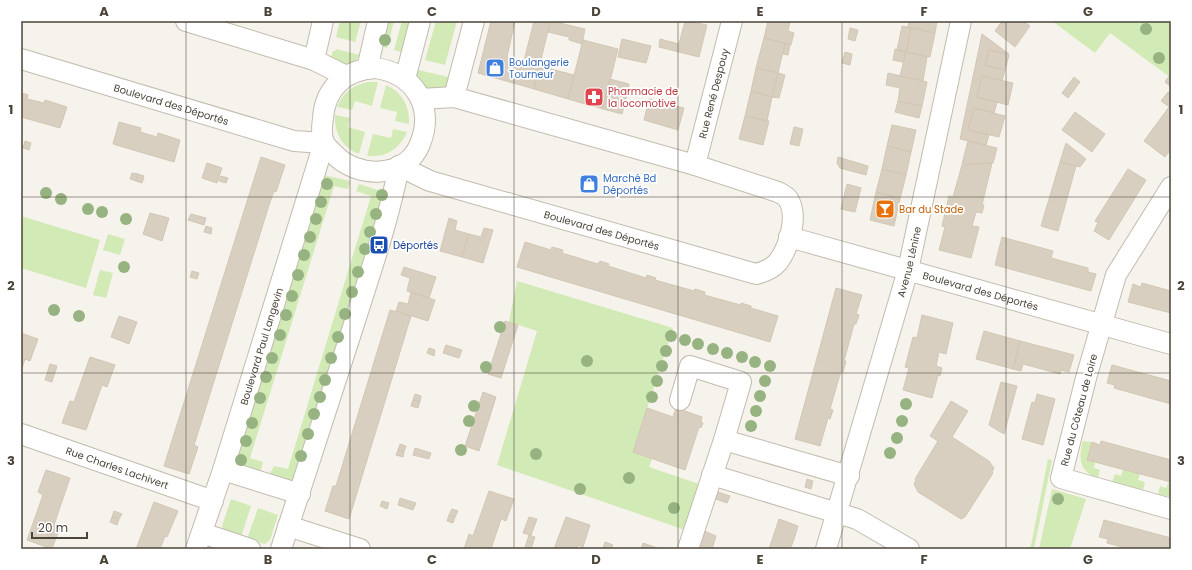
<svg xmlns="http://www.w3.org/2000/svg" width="1192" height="570" viewBox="0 0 1192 570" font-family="Poppins,sans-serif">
<rect width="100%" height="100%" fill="#f6f3ec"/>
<path fill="#d2eab5" d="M340,21H361L355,42L336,37Z
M383,21H394L387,48L377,46Z
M402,21H412L404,53L394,50Z
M436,21H457L445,65L425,60Z
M1052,21H1171V78L1110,33L1095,53Z
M336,49L360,55L355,61L345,65L330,60L333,51H335Z
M414,69L453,78L451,88L426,89L417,81Z
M369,82H378L372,106L355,101L352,110L337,107C343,92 353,85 369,82Z
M386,85C402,92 410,106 409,124L395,121L397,112L380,108Z
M335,115L350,118L348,127L365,132L359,154C342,148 334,132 335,115Z
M393,129L407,132C400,149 385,158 367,156L373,134L391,138Z
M323,175L350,181L348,189L334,186L250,458L263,462L260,473L236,464V461Z
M359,184L387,193L299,486L269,476L274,466L288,469L371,196L356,191Z
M21,216L100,240L86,288L21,268Z
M108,234L125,239L120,255L103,250Z
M100,270L113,273L106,298L93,295Z
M517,281L673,328L633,452L652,459L649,467L699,484L685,530L497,465L537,331L509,322Z
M1083,441L1092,442L1087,460L1095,462L1094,468L1100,470L1098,478C1079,472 1078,457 1083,441Z
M1048,459L1052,460L1034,549H1029L1031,545Z
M1123,469L1140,474L1138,480L1145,482L1143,490L1112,482L1115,474L1121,476Z
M1169,482H1171V497L1158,494L1160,486L1166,488Z
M1052,489L1086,499L1071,546L1067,549H1039Z
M231,499L251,506L241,537L224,531L222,526Z
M258,508L278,515L270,540L265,544L247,539Z"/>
<path fill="#d8cfc1" stroke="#d3c7b4" d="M491,21H515L507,57L524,61L534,21L550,22L534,89L478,73Z
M551,21L585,29L582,44L569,40V37L548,32Z
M685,21L707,25L699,57L659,47L660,39L679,44Z
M768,21H790L788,31L794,33L791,45L764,38Z
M909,21H937L935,33L908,27Z
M1002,21H1023L1030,26L1015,47L995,31Z
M902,26L911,28L906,52L897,50Z
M850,28L858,30L855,41L848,39Z
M911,28L935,33L930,57L906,52Z
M982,34L1009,54L989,50L985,65L1005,70L1002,81L982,76L977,97L997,102L994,113L974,108L968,130L989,135L986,145L960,139Z
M764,38L785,43L778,73L756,68Z
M622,39L651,46L646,63L618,57Z
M583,40L618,49L603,109L568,99Z
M785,43L790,45L788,55L783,54Z
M895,49L906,52L903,62L893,60Z
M989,50L1009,55L1005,70L985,65Z
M845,52L852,54L850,65L842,63Z
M906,52L927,57L923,81L900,76Z
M539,66L574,75L568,99L534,89Z
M756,68L778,73L772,97L751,91Z
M778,73L785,75L779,98L772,97Z
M888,73L927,82L922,106L898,101L900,88L886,85Z
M982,76L1013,83L1008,105L977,97Z
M1169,76L1171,78V87L1165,82Z
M1074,77L1080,82L1068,98L1062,93Z
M610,79L629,84L628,91L608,85Z
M608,85L628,91L622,114L603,109Z
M751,91L772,97L767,121L745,116Z
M1168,92L1171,94V108L1161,101Z
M21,93L28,95L27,99L44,103L45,100L67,107L60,128L21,117Z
M649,99L684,108L678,130L644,120Z
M898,101L922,106L919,118L895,112Z
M1169,107L1171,108V149L1165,157L1144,141Z
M974,108L1005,116L999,137L968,130Z
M1075,112L1105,134L1092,152L1062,130Z
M745,116L769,121L763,145L739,139Z
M119,122L141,128L140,132L157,137L158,133L180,140L174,162L113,144Z
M892,125L916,130L911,152L887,146Z
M794,127L803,129L799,146L790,144Z
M25,141L31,143L29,150L23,148Z
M968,141L997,148L993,163L962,164Z
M1066,143L1086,159L1080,167L1060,162Z
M887,146L911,152L906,175L882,169Z
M261,157L285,165L276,192L274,191L270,202L201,423L194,445L198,447L189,474L164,466Z
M838,157L868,166L866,175L840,168L837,163Z
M1060,162L1076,166L1058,231L1041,226Z
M207,163L222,168L217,183L202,178Z
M992,163L982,205H984L982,213L976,212L972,226L979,227L971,258L939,250L945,227L942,226L949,196L953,197L962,165Z
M882,169L906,175L900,199L876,192Z
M1128,169L1146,180L1109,240L1094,231L1098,223L1095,221Z
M132,173L138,174L136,181L130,179Z
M138,174L144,176L142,183L136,181Z
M221,176L228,178L226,183L219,181Z
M847,184L861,188L855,212L841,209Z
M876,192L900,199L894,226L870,220Z
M150,213L169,218L162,241L143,234Z
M191,214L206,218L204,225L188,220Z
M449,218L457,221L455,230L469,234L462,257L440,251Z
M206,226L212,228L211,234L204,232Z
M484,228L493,230L483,263L462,257L469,234L481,237Z
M1002,237L1053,251L1051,258L1088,268V272L1096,274L1091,291L995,265Z
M525,242L551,250L552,247L563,250L562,253L598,264L600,261L609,264L608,266L646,278L647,275L656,278L655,280L694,291L695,289L705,292L704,295L741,305V303L751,306V308L778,316L770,342L517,267Z
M404,267L436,277L429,298L407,291L410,278L401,275Z
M192,271L199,273L197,279L190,277Z
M1142,283L1171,291V313L1128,302L1133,284L1141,287Z
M836,288L862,295L856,314L859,315L856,324H854L844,361H846L843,372L841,371L830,409L833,410L830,419L828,418L820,446L795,439Z
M411,292L435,300L428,321L396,311L399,302L408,304Z
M390,310L411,316L349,519L325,511L333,486H336Z
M922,315L953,323L946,354L939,352L936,366L942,368L940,376L938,375L932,398L903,390L909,368L905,367L913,337L917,338Z
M119,316L137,322L129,344L111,337Z
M505,321L518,325L501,378L488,374Z
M984,331L1020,341L1013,369L976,359Z
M21,333L38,339L30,361L25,359L21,371Z
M1020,341L1074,355L1069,372L1061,370L1060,374L1023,364L1021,371L1013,369Z
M446,345L462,350L459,358L443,353Z
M429,348L435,350L434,356L427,353Z
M90,357L115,365L107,387L102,385L86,430L62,423L70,401L74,402Z
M50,364L57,366L52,382L45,380Z
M1112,365L1171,381V404L1114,388L1115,385L1107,383Z
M1001,382L1017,386L1004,434L989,425Z
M483,392L496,397L479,451L465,446Z
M415,394L421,396L420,401L413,400Z
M1037,394L1055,399L1043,445L1022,439L1032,402L1035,403Z
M413,400L420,401L418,408L411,406Z
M951,401L968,411L952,437L989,461L994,468L992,472L993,473L965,517L961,519L918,492L914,484L916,480L915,479L938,441L930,436Z
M647,408L673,417L676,408L702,417L701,422L703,423L701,428L699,427L685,470L633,452Z
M1101,441L1171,460V482L1087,460L1092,442L1100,445Z
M400,444L406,446L404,452L398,450Z
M415,448L431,453L429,459L413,455Z
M398,450L404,452L403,457L396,455Z
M46,470L70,478L54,525L60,527L52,549L27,540L43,495L38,492Z
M807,479L813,481L811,489L805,487Z
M489,491L514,499L506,521L501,519L491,549H464L469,534L473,536Z
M715,491L730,496L727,503L713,498Z
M400,498L416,503L413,510L398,505Z
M382,501L389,503L387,509L380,506Z
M154,502L178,511L167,537L165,536L160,549H136Z
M452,509L458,511L455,517L449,515Z
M114,511L122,514L119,519L112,517Z
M449,515L455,517L453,523L447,521Z
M112,517L119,519L117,525L110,522Z
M529,517L537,519L531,535L523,533Z
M566,517L590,525L583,547L578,545L577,549H554Z
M779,519L798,526L794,539L791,547L789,546L788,549H769Z
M1104,520L1171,538V549H1143L1136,547V549H1130L1107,543L1108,539L1099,537Z
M702,530L716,536L712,549L697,545Z
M529,535L535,537L533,543L527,541Z
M527,541L533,543L531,549L525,547Z
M605,542L613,545L611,549H603Z
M643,543L660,549H641Z"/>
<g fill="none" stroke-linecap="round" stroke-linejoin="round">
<g stroke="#c2bbae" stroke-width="22">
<g id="minor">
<path d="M186,21L314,60L346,76"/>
<path id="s1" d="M21,59L294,141L324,143"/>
<path d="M314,60L323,21"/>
<path d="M376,68C415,74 435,107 420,144C406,179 357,179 334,154C331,151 325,146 324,142C321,136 322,125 323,118C325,88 346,69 376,68Z"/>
<path d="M367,69L378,21"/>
<path d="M405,79L420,21"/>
<path d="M454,97L474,21"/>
<path id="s2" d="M695,165L732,21"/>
<path id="s3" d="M399,166L430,181L756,274C764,272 772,269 778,262C789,247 799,216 788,199C786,196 782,194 778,192L695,165L454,97L421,99"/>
<path d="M1171,187L1116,275L1086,378L1061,478L1171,509"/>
<path id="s4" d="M789,237L1171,344"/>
<path d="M680,400L690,366L741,382L724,440L688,549"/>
<path id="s5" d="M21,434L213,501"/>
<path d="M724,440L849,476"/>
<path d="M223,470L300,494"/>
<path d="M712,475L857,519L909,549"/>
<path d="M288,526L360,549"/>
<path d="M202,533L250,549"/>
<path id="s6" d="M196,549L223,470L324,143"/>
<path d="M281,549C306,473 331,397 355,321C371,270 389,219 399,166"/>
<path id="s7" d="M826,549L908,270L961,21"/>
</g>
</g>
<use href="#minor" stroke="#fff" stroke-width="20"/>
</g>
<g fill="#97b381">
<circle cx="1146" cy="29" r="6"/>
<circle cx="385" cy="40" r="6"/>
<circle cx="1159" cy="58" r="6"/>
<circle cx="327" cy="184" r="6"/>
<circle cx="46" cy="193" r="6"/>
<circle cx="382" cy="195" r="6"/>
<circle cx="61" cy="199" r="6"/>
<circle cx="321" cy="202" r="6"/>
<circle cx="88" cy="209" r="6"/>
<circle cx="102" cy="212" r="6"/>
<circle cx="376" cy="214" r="6"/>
<circle cx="126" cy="219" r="6"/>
<circle cx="316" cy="219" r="6"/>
<circle cx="370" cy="232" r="6"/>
<circle cx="310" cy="237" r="6"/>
<circle cx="365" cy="249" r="6"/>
<circle cx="304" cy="255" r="6"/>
<circle cx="124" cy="267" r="6"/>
<circle cx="358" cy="272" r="6"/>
<circle cx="298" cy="275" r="6"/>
<circle cx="352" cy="292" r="6"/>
<circle cx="292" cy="296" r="6"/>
<circle cx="54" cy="310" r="6"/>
<circle cx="345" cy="314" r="6"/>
<circle cx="286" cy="315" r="6"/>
<circle cx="79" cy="316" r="6"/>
<circle cx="500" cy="327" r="6"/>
<circle cx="280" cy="335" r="6"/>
<circle cx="671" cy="336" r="6"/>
<circle cx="338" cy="337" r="6"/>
<circle cx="685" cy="340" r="6"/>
<circle cx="698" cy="344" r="6"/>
<circle cx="713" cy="349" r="6"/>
<circle cx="666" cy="351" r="6"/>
<circle cx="727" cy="353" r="6"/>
<circle cx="742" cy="357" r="6"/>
<circle cx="272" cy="358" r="6"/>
<circle cx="331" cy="358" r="6"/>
<circle cx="587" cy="361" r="6"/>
<circle cx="755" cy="362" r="6"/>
<circle cx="662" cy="366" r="6"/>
<circle cx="770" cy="366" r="6"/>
<circle cx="486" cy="367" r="6"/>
<circle cx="266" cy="377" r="6"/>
<circle cx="325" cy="380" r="6"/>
<circle cx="657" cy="381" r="6"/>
<circle cx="765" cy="381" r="6"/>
<circle cx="760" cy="396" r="6"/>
<circle cx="320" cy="397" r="6"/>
<circle cx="652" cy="397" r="6"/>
<circle cx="260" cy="398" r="6"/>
<circle cx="906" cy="404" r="6"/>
<circle cx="474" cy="406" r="6"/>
<circle cx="756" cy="411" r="6"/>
<circle cx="314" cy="414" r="6"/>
<circle cx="469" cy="421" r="6"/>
<circle cx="902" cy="421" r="6"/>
<circle cx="252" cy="423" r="6"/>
<circle cx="751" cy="426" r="6"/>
<circle cx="308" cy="434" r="6"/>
<circle cx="897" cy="438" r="6"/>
<circle cx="246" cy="441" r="6"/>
<circle cx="461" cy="450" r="6"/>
<circle cx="890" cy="453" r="6"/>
<circle cx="536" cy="454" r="6"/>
<circle cx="301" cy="456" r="6"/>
<circle cx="241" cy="460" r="6"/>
<circle cx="629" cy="478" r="6"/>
<circle cx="580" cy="489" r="6"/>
<circle cx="1058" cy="499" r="6"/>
<circle cx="674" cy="508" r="6"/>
</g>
<path fill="none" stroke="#4b4439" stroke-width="1" stroke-opacity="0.55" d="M186,21V549M350,21V549M514,21V549M678,21V549M842,21V549M1006,21V549M21,197H1171M21,373H1171"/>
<defs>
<g id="shop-square" transform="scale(1)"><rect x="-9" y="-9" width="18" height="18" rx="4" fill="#3f7fe0" stroke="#fff"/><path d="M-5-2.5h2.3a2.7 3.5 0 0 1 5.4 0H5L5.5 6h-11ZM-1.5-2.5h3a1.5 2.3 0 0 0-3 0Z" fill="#fff"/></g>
<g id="pharmacy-square" transform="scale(1)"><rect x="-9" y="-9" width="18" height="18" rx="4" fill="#e0444e" stroke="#fff"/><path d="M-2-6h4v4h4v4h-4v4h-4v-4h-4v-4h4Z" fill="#fff"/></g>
<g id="bar-square" transform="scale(1)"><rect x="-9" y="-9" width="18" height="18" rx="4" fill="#e8710a" stroke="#fff"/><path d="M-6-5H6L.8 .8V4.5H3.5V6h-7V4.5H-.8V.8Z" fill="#fff"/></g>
<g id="bus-square" transform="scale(1)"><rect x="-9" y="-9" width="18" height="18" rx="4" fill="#1a4fb4" stroke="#fff"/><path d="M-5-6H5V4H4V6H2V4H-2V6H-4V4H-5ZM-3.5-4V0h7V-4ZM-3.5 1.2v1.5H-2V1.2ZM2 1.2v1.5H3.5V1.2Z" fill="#fff"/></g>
</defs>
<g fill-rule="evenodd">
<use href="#shop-square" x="495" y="68"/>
<use href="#pharmacy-square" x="594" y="97"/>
<use href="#shop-square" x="589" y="184"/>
<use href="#bar-square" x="885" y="209"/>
<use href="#bus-square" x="379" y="245"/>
</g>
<g text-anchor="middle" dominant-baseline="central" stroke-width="3.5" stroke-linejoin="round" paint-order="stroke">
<g font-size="10" fill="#366cbe" stroke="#fff" text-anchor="start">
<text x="509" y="62">Boulangerie<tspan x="509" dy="12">Tourneur</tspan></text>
<text x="603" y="178">Marché Bd<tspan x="603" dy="12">Déportés</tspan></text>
</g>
<g font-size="10" fill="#be3a42" stroke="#fff" text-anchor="start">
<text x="608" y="91">Pharmacie de<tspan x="608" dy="12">la locomotive</tspan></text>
</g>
<g font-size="10" fill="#4b4439" stroke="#fff">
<text stroke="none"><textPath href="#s2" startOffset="74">Rue René Despouy</textPath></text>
<text stroke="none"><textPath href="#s1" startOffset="157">Boulevard des Déportés</textPath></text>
<text stroke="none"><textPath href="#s3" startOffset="213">Boulevard des Déportés</textPath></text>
<text stroke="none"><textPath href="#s7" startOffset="299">Avenue Lénine</textPath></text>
<text stroke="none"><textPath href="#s4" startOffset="199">Boulevard des Déportés</textPath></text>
<text stroke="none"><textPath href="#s6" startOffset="213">Boulevard Paul Langevin</textPath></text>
<text transform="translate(1079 410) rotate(-75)">Rue du Côteau de Loire</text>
<text stroke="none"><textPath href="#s5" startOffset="102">Rue Charles Lachivert</textPath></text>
</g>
<g font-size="10" fill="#c56008" stroke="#fff" text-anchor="start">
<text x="899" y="209">Bar du Stade</text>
</g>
<g font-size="10" fill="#164399" stroke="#fff" text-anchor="start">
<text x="393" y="245">Déportés</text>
</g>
</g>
<rect width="1192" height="570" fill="none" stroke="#ffffff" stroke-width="44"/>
<path d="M32 532v6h55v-6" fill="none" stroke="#4b4439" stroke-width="2"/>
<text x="38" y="532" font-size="12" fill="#4b4439" stroke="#ffffff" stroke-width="3" paint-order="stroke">20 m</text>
<rect x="22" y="22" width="1148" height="526" fill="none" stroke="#4b4439" stroke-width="1.5"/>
<g font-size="13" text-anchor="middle" font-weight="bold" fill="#4b4439">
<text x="104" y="16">A</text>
<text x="268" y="16">B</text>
<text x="432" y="16">C</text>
<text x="596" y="16">D</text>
<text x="760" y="16">E</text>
<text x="924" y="16">F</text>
<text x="1088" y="16">G</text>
<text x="11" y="114">1</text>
<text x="1181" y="114">1</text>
<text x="11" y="290">2</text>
<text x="1181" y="290">2</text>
<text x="11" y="465">3</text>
<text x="1181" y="465">3</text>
<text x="104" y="564">A</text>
<text x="268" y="564">B</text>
<text x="432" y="564">C</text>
<text x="596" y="564">D</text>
<text x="760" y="564">E</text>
<text x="924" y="564">F</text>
<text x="1088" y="564">G</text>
</g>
</svg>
